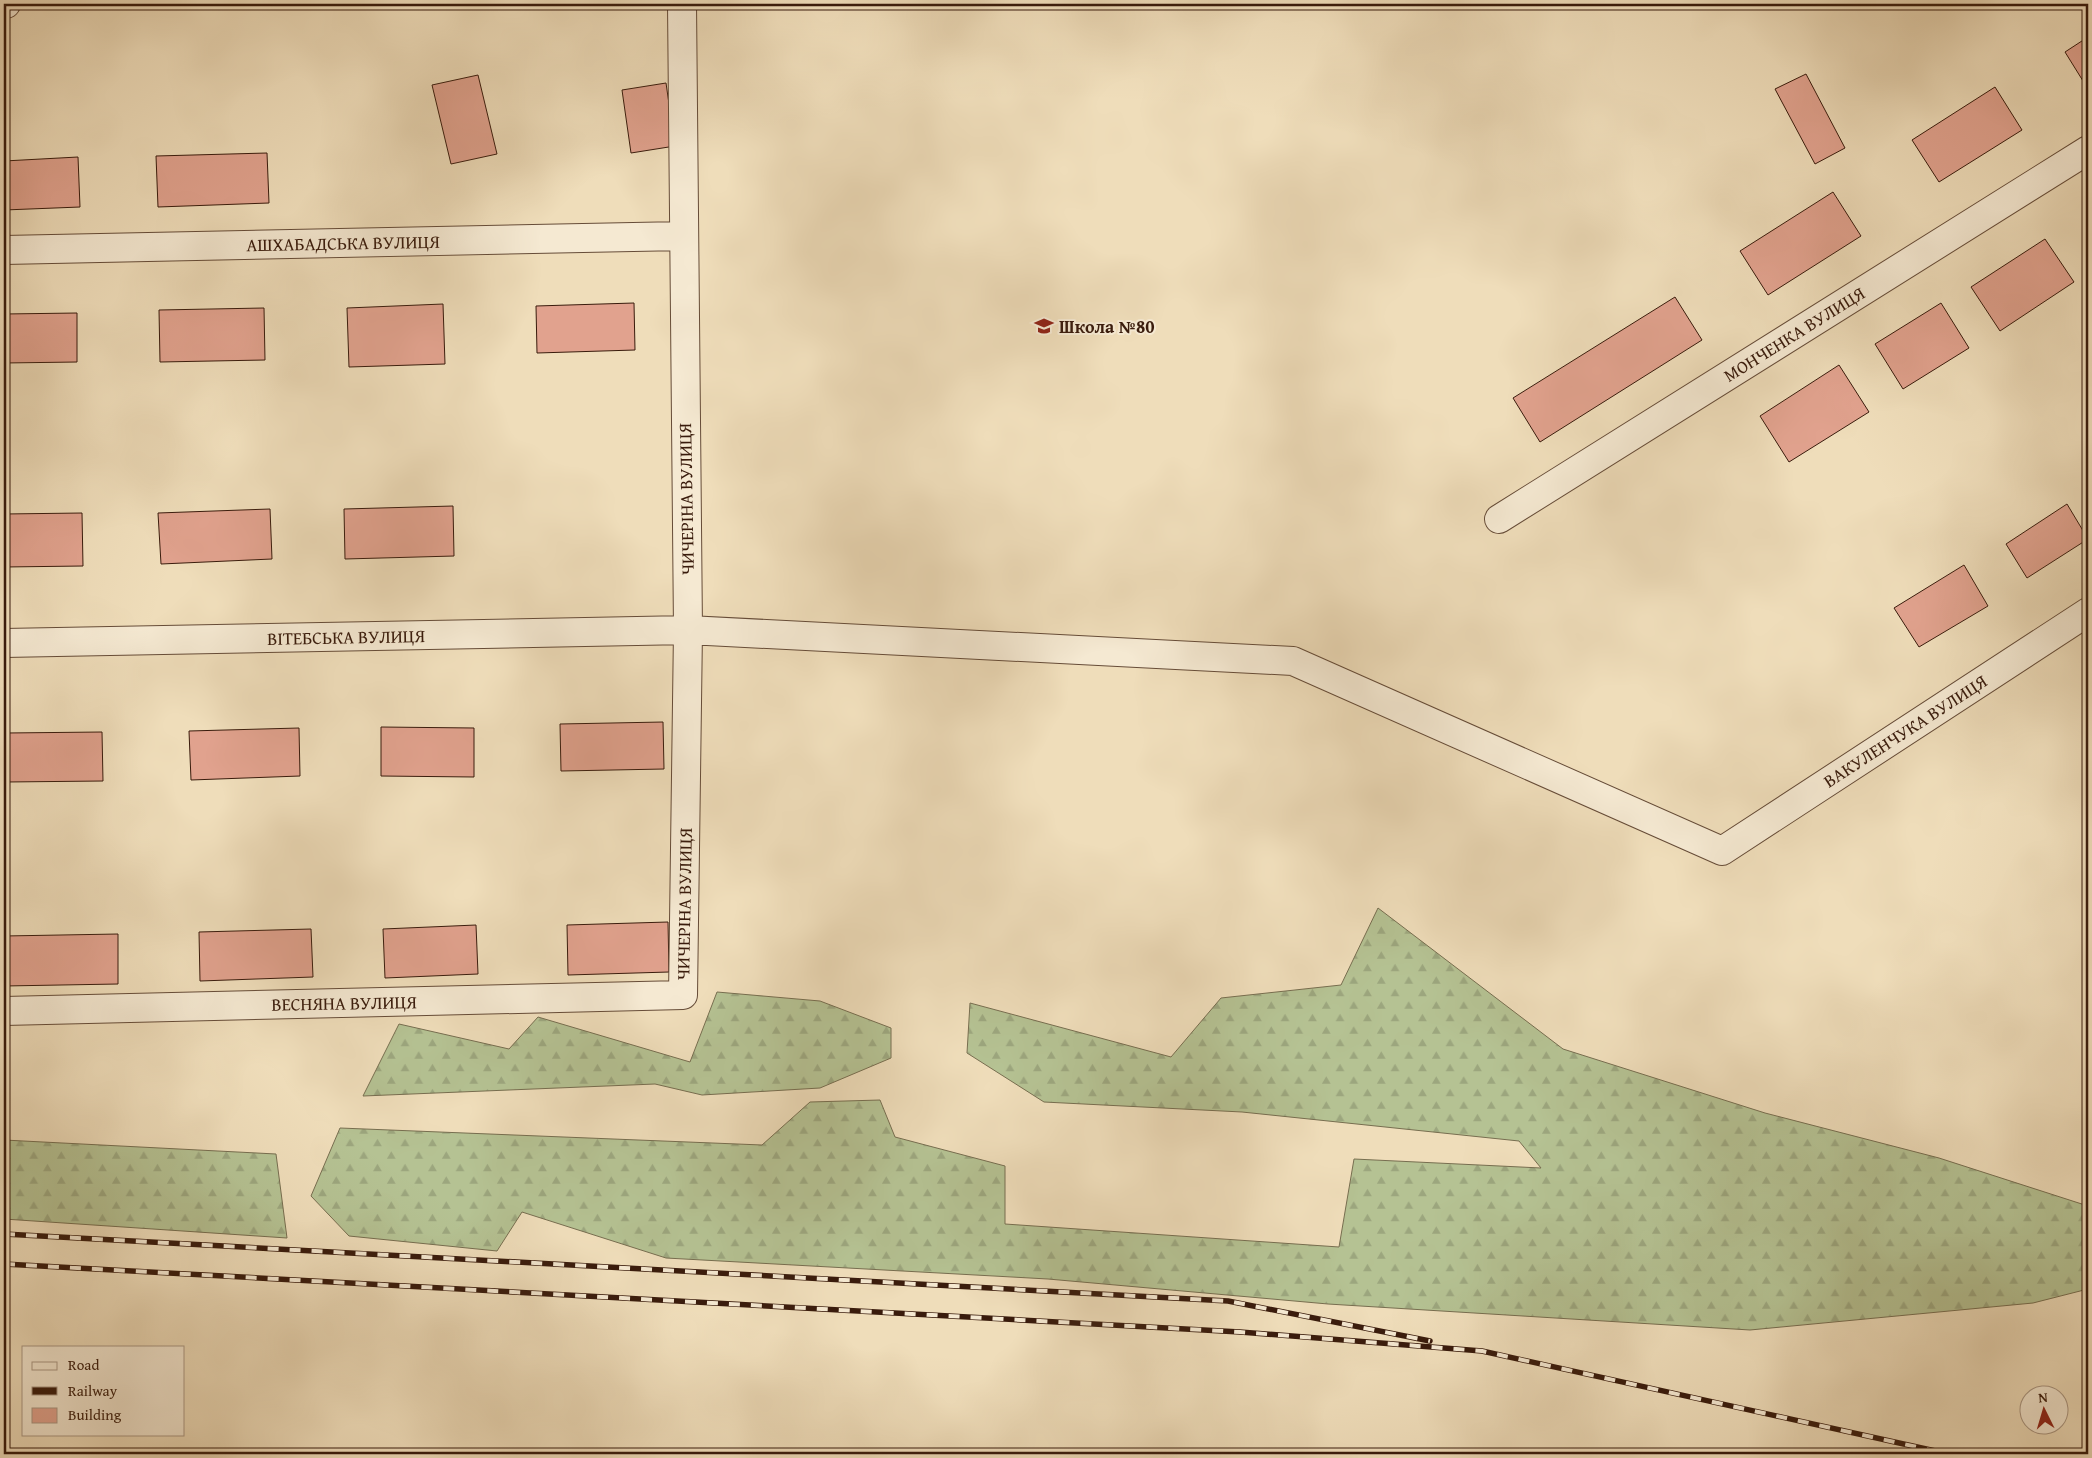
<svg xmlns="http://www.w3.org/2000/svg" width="2092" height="1458" viewBox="0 0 2092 1458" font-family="'Gentium Book Plus',serif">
<defs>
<pattern id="forest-firs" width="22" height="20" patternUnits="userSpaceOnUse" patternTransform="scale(1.25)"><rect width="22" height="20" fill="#b5c293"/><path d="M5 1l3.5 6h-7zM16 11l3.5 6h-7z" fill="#9ca67e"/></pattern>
</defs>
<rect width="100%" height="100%" fill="#efddba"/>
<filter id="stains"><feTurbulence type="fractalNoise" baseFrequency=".004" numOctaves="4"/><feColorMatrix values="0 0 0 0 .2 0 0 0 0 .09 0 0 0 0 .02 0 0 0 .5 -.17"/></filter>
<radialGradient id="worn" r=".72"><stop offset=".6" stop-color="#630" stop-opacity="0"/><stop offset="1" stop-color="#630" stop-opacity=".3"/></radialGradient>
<path fill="url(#forest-firs)" stroke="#776e50" d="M1378,908L1563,1049L1765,1113L1939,1158L2088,1206V1289L2033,1303L1750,1330L1328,1304L1048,1279L666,1258L522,1212L497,1251L349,1236L311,1196L340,1128L762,1145L810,1102L880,1100L895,1137L1005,1166V1224L1339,1247L1354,1159L1541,1168L1519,1141L1242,1112L1044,1102L967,1053L970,1003L1171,1057L1221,998L1341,985Z
M717,992L820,1001L891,1028V1058L820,1088L702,1095L655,1084L363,1096L399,1024L509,1049L538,1017L690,1062Z
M4,1140L276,1154L287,1238L4,1219Z"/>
<path fill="#e1a28e" stroke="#391b0c" d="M2088,37V89L2065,52Z
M1806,74L1845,148L1815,164L1775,89Z
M478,75L497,154L451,164L432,85Z
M666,83L675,146L631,153L622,90Z
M1995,87L2022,130L1939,182L1912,140Z
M267,153L269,203L158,207L156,156Z
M78,157L80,207L4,210V161Z
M1833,192L1861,236L1768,295L1740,251Z
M2045,239L2074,282L2000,331L1971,287Z
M1675,297L1702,340L1540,442L1513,398Z
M634,303L635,350L537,353L536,306Z
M1941,303L1969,348L1903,389L1875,344Z
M443,304L445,364L349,367L347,308Z
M264,308L265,360L160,362L159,310Z
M77,313V362L4,363V314Z
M1839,365L1869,412L1789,462L1760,416Z
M2067,504L2088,539L2027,578L2006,544Z
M453,506L454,556L345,559L344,509Z
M270,509L272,559L161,564L158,513Z
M82,513L83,566L4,567V514Z
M1964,565L1988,606L1919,647L1894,608Z
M663,722L664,769L561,771L560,724Z
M381,727L474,728V777L381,776Z
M299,728L300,776L191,780L189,731Z
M102,732L103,781L6,782V733Z
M668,922L669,972L568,975L567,925Z
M476,925L478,974L385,978L383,929Z
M311,929L313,977L200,981L199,932Z
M118,934V984L4,986V936Z"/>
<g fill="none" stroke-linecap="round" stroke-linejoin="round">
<g stroke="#664c38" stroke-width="30">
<path id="minor" d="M4,4H6
M4,250L683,236
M1499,519L2088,150
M4,643L688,630L1293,661L1722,851L2088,612
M4,1011L683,995L688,630L682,4"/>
</g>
<use href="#minor" stroke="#f5e9d2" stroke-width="28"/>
<g stroke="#391b0c" stroke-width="5.5">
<path id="rail" d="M4,1234L1228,1301L1430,1341
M4,1264L1240,1332L1482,1351L1949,1454"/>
</g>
<use href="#rail" stroke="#f5e9d2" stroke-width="4" stroke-dasharray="11" stroke-linecap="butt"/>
</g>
<defs>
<g id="school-bare" transform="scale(1.5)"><path d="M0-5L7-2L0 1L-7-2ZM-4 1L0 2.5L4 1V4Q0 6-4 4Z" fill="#8f2418" stroke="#f5e9d2" stroke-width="2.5" paint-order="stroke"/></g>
</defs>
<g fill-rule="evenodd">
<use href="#school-bare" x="1044" y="326"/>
</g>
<g text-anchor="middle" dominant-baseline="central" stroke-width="4" stroke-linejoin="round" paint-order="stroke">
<g font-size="18" fill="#391b0c" stroke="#f5e9d2">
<text transform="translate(343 243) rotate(-1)">АШХАБАДСЬКА ВУЛИЦЯ</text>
<text transform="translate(1794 334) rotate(-32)">МОНЧЕНКА ВУЛИЦЯ</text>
<text transform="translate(686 499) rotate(-91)">ЧИЧЕРІНА ВУЛИЦЯ</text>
<text transform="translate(346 637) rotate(-1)">ВІТЕБСЬКА ВУЛИЦЯ</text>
<text transform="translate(1905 731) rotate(-33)">ВАКУЛЕНЧУКА ВУЛИЦЯ</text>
<text transform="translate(684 904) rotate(-89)">ЧИЧЕРІНА ВУЛИЦЯ</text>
<text transform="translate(344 1003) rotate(-1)">ВЕСНЯНА ВУЛИЦЯ</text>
</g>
<g font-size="18" font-weight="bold" fill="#391b0c" stroke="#f5e9d2" text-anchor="start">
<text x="1059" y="326">Школа №80</text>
</g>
</g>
<rect width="2092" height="1458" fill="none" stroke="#efddba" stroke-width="20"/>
<rect x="5" y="5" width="2082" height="1448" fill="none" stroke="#391b0c" stroke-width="2.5"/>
<rect x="10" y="10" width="2072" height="1438" fill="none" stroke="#391b0c"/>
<rect x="22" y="1346" width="162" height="90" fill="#f5e9d2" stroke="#aa9783"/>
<rect x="32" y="1362" width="25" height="8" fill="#f5e9d2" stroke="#aa9783"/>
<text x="68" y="1370" font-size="15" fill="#391b0c">Road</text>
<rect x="32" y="1387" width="25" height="8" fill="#391b0c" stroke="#aa9783"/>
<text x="68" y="1396" font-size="15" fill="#391b0c">Railway</text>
<rect x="32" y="1408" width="25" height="15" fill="#e1a28e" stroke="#aa9783"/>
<text x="68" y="1420" font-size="15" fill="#391b0c">Building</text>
<g transform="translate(2044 1410) rotate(355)"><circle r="24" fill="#f5e9d2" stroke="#aa9783"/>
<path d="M0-4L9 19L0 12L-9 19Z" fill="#8f2418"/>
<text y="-8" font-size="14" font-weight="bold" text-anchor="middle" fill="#391b0c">N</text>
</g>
<rect width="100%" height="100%" filter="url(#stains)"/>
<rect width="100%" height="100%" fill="url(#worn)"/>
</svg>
